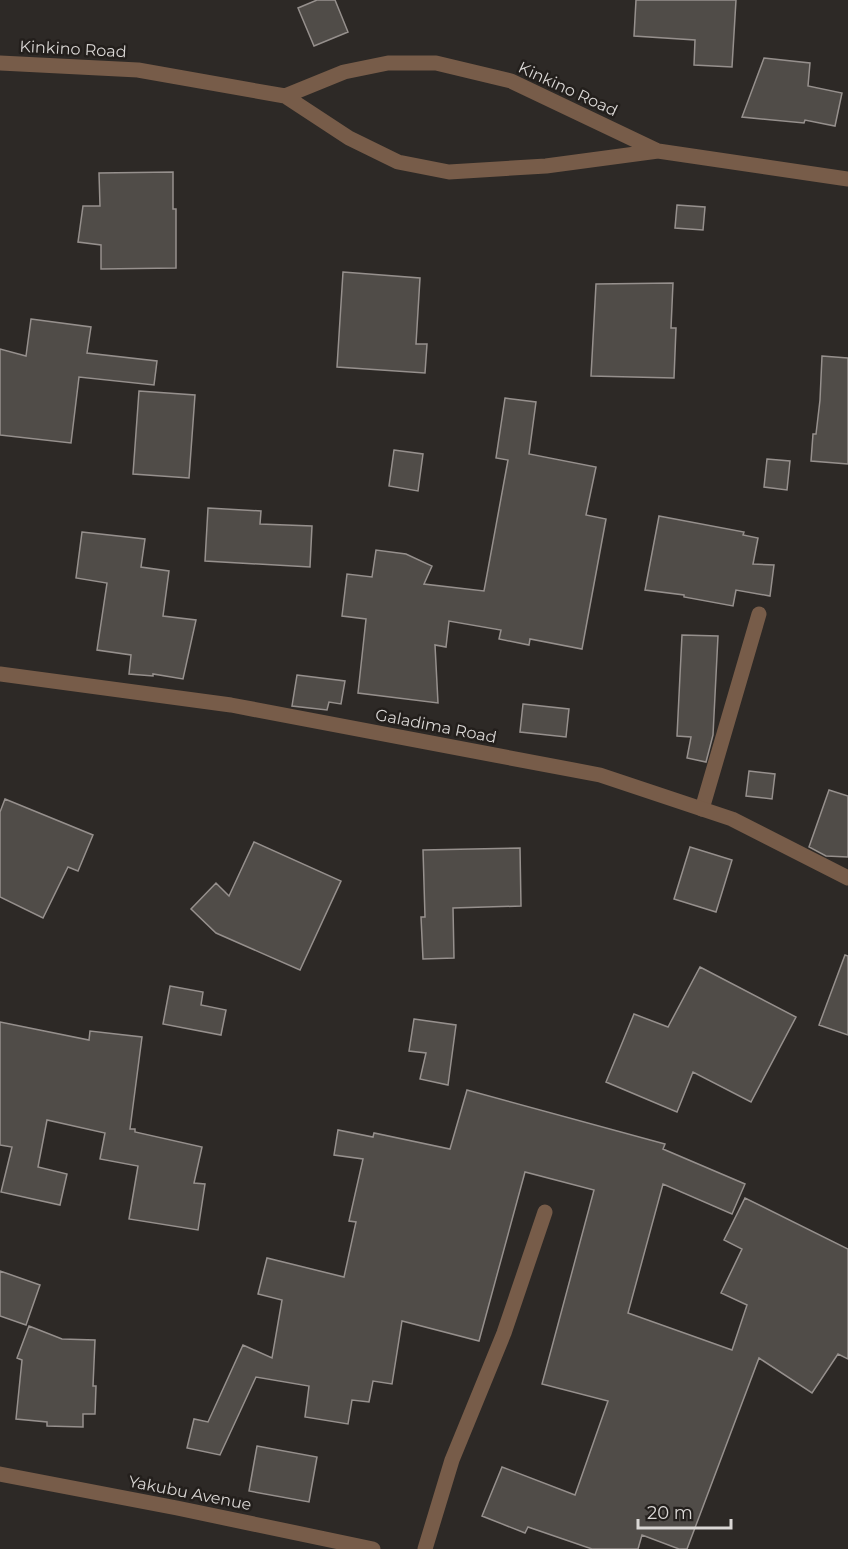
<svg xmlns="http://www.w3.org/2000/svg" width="848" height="1549" viewBox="0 0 848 1549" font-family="Montserrat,sans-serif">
<rect width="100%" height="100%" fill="#2d2926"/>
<path fill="#504c48" stroke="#96908d" stroke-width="1.5" d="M317,0H335L348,32L314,46L298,8Z
M636,0H736L732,67L694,65L695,40L634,36Z
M764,58L810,63L808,86L842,93L835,126L805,120L804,123L742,117Z
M173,172V209H176V268L101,269V245L78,242L83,206H100L99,173Z
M677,205L705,207L703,230L675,228Z
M343,272L420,278L416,344H427L425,373L337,367Z
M673,283L671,328H676L674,378L591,376L596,284Z
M31,319L91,327L87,353L157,361L154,385L79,377L71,443L0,435V349L26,356Z
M822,356L848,358V464L811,461L813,434H816L820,400Z
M139,391L195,395L189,478L133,474Z
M505,398L536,402L529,454L596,467L586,515L606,519L582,649L530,639L529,645L499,639L501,630L449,621L446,647L435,645L438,703L358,693L366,619L342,616L347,574L372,577L376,550L406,554L432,566L424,584L484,591L508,460L496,458Z
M394,450L423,454L418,491L389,486Z
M767,459L790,461L787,490L764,487Z
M208,508L261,511L260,524L312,526L310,567L205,561Z
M659,516L744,532L743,535L758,538L753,564L774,565L770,596L736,590L733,606L684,597V595L645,590Z
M82,532L145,539L141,567L169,571L163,616L196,620L183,679L153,674V676L129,674L131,655L97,650L107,583L76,578Z
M682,635L718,636L713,735L706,762L687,758L691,737L677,736Z
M297,675L345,681L341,704L329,702L327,710L292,706Z
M523,704L569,709L566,737L520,732Z
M749,771L775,774L772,799L746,796Z
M829,790L848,796V857L826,856L809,847Z
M5,799L93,835L78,871L68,867L43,918L0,897V812Z
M254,842L341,881L300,970L216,933L191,909L216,883L229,896Z
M690,847L732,860L716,912L674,899Z
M520,848L521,906L453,908L454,958L423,959L421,917H425L423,850Z
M845,955L848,956V1035L819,1025Z
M700,967L796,1017L751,1102L693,1072L677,1112L606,1082L634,1014L668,1027Z
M170,986L203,992L201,1005L226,1010L221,1035L163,1024Z
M414,1019L456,1025L448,1085L420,1079L426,1053L409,1051Z
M0,1022L89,1040L90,1031L142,1037L130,1129H135V1132L202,1147L194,1183L205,1184L198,1230L129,1219L138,1166L100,1159L105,1133L47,1120L38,1167L67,1174L60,1205L1,1192L12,1147L0,1145Z
M467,1090L665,1144L663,1149L745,1184L732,1214L663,1184L628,1313L732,1350L747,1305L721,1293L742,1249L724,1240L745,1198L848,1249V1359L838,1354L812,1393L759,1358L687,1549H679L642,1535L638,1549H592L528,1527L525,1533L482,1516L502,1467L575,1495L608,1401L542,1384L594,1190L525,1172L479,1341L402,1321L392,1384L373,1381L369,1402L352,1400L348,1424L305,1417L309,1386L256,1377L220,1455L187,1448L194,1419L208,1422L243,1345L272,1358L282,1300L258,1294L267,1258L344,1277L356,1222L349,1221L363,1159L334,1155L338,1130L373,1137L374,1133L450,1149Z
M0,1271L40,1285L26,1325L0,1316Z
M29,1326L62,1339L95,1340L93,1386H96L95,1414H83V1427L47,1426V1422L16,1419L22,1360L17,1358Z
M257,1446L317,1457L309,1502L249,1491Z"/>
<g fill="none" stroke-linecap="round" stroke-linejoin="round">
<path stroke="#775c49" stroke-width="15" d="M702,809L759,614
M425,1549L452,1460L504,1333L545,1212"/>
<path stroke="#775c49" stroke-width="15" d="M0,63L138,70L285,96L349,138L398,162L449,172L546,166L658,151L848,179
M285,96L344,72L388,63H436L511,81L658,151
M0,674L231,705L600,775L732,819L848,878
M0,1474L177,1508L373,1549"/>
</g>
<g text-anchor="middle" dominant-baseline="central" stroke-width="5" stroke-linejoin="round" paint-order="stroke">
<g font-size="16" fill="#dad7d5" stroke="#231f1c">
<text transform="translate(73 49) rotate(3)">Kinkino Road</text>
<text transform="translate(568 89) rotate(25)">Kinkino Road</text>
<text transform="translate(436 726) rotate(11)">Galadima Road</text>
<text transform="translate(190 1493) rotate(11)">Yakubu Avenue</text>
</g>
</g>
<path d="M638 1519v9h93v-9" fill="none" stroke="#dad7d5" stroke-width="3"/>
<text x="647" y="1519" font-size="18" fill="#dad7d5" stroke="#231f1c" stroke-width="4.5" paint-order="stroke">20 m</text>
</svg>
